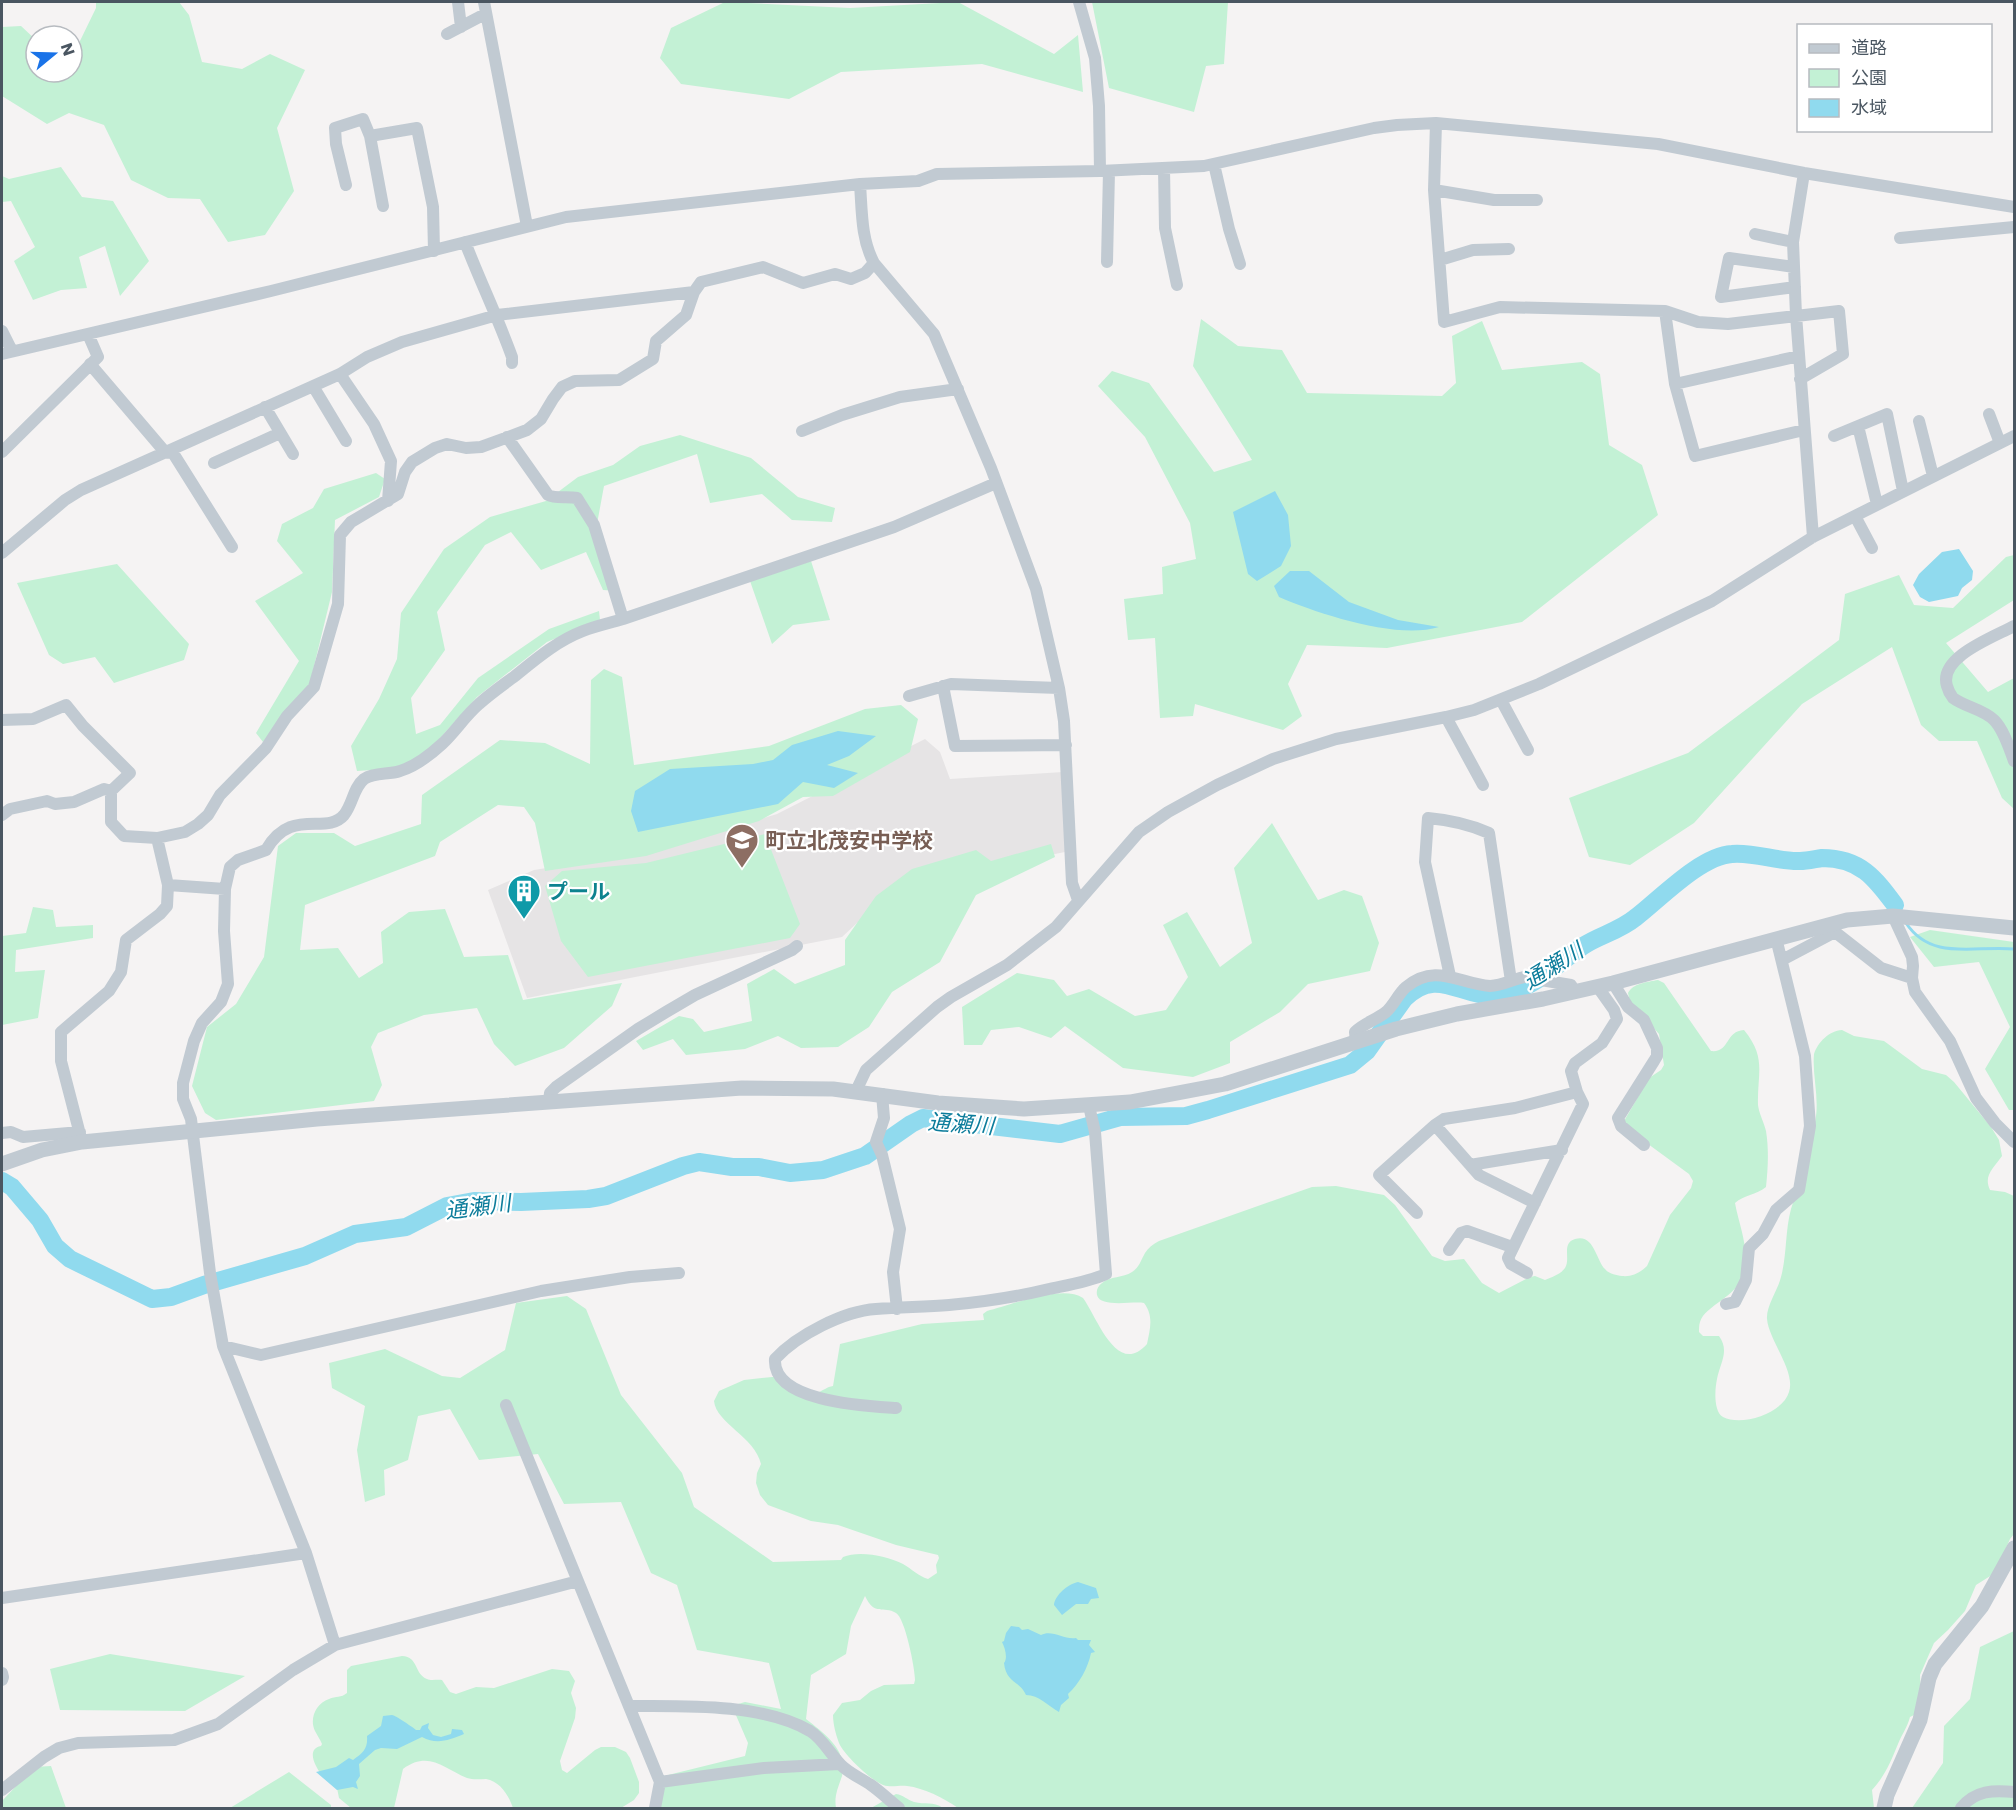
<svg xmlns="http://www.w3.org/2000/svg" width="2016" height="1810" viewBox="0 0 2016 1810" font-family="Poppins,'Noto Sans JP',sans-serif">
<rect width="100%" height="100%" fill="#f5f3f3"/>
<path fill="#e6e4e5" d="M925,739L940,752L950,779L1063,772L1065,852L989,867L887,895L842,937L527,998L488,890L534,870L651,851L777,814Z"/>
<path fill="#c3f1d5" d="M96,2H179L189,15L202,62L242,69L270,54L305,70L277,128L294,191L265,235L228,242L200,199L168,198L131,180L104,125L69,113L47,124L2,96V27L21,26L36,40V72H72V46L79,43L96,8Z
M725,2L850,8L958,2L1054,54L1078,35L1083,92L982,64L841,72L789,99L681,84L660,58L671,28Z
M1092,2H1228L1224,64L1206,66L1194,112L1109,88Z
M61,167L82,197L113,201L149,261L120,296L105,246L79,257L87,288L61,290L33,300L14,261L35,247L11,201L2,202V176L9,179Z
M1201,319L1238,346L1282,350L1307,393L1442,396L1456,383L1452,336L1482,321L1502,370L1582,362L1600,374L1609,445L1642,465L1658,515L1522,622L1387,648L1307,645L1288,684L1302,716L1283,730L1195,704L1193,716L1160,718L1155,638L1128,640L1124,599L1163,594L1162,567L1196,559L1190,523L1145,437L1098,386L1112,371L1149,383L1214,472L1252,460L1193,366Z
M680,435L751,458L798,497L835,508L832,522L792,520L762,494L710,503L697,454L604,486L597,524L618,591L603,590L586,552L541,570L511,532L485,545L437,612L445,650L411,698L416,734L440,725L478,678L549,629L599,611L600,620L547,642L477,697L432,747L402,768L357,771L351,746L379,699L397,659L401,613L444,549L490,517L546,501L578,477L613,465L640,446Z
M376,473L385,479L379,497L335,520L332,592L309,687L263,742L256,733L299,661L255,601L303,573L277,541L282,524L313,508L324,489Z
M2014,555V600L1946,643L1988,692L2014,678V809L2002,798L1977,741H1939L1921,725L1892,647L1802,704L1694,823L1630,865L1589,857L1569,798L1688,753L1839,640L1845,594L1899,575L1914,605L1953,608L2006,557Z
M811,561L830,620L793,625L772,644L750,581Z
M117,564L189,644L184,660L114,683L95,657L63,664L49,655L17,583Z
M604,669L622,677L634,765L769,746L865,709L901,705L918,719L910,752L833,796L803,797L759,821L646,856L545,871L535,823L524,807L498,805L440,842L435,856L305,905L300,950L338,948L359,978L383,963L381,932L409,912L445,909L464,957L508,955L523,1000L622,983L612,1006L564,1048L515,1066L494,1044L477,1008L424,1015L378,1033L371,1047L382,1085L374,1101L216,1120L205,1113L192,1086L207,1027L236,1004L264,957L278,846L296,833H334L355,846L421,824L422,795L500,740L545,743L590,764L591,680Z
M1272,823L1318,900L1344,890L1362,896L1379,943L1370,971L1308,984L1280,1012L1230,1042V1063L1193,1077L1123,1068L1065,1026L1051,1038L1019,1027L991,1030L982,1045H964L962,1007L1017,973L1054,980L1067,996L1089,989L1135,1016L1166,1010L1188,977L1163,925L1187,912L1220,967L1252,943L1234,868Z
M765,834L800,924L790,938L588,977L561,941L545,886L562,871L646,863Z
M1051,844L1055,857L976,895L940,962L892,992L869,1027L838,1047L801,1048L778,1036L745,1049L686,1055L673,1039L643,1050L636,1041L679,1016L693,1019L704,1032L752,1021L747,984L774,969L795,984L845,965V940L876,896L912,869L976,850L991,861Z
M33,907L53,910L56,927L93,925V938L16,950L15,972L45,970L38,1018L2,1025V936L26,933Z
M1930,930L2014,942V1110H2009L1985,1069L2010,1027L1979,962L1934,967L1910,937Z
M1658,980L1664,983L1711,1051C1730,1053 1725,1031 1744,1030C1767,1058 1757,1073 1758,1105C1759,1114 1764,1122 1766,1131C1769,1149 1768,1169 1766,1187C1756,1195 1744,1195 1735,1203C1739,1225 1750,1250 1744,1273C1737,1298 1705,1305 1700,1322C1699,1325 1699,1328 1699,1332L1703,1336H1719C1730,1351 1720,1363 1717,1379C1715,1388 1713,1411 1723,1417C1742,1427 1783,1413 1789,1392C1796,1371 1769,1341 1767,1319C1766,1306 1778,1290 1781,1277C1787,1255 1785,1231 1791,1209C1794,1199 1798,1189 1801,1179C1807,1160 1811,1141 1815,1122C1820,1099 1812,1076 1814,1054C1818,1042 1829,1031 1842,1030L1854,1036L1884,1041L1922,1069L1946,1075L1954,1082L1991,1127L1999,1140L2002,1156C1994,1168 1983,1175 1990,1190L2005,1192L2014,1196V1534L2010,1539L1995,1573L1976,1585L1965,1611L1948,1630L1934,1643L1920,1675L1921,1694L1916,1714L1910,1717C1907,1728 1902,1734 1898,1744C1891,1761 1885,1776 1872,1790L1874,1808H958C944,1798 924,1788 907,1786C898,1785 892,1788 883,1785C871,1780 844,1755 839,1743C836,1735 833,1724 833,1715L842,1703L860,1700L871,1691L884,1685L914,1684L915,1680C915,1668 905,1618 896,1613C883,1605 875,1617 865,1596L851,1626L846,1654L811,1675L806,1719C825,1734 848,1750 842,1776C838,1788 834,1796 836,1808H657L664,1776L745,1756L748,1743L735,1713L738,1704L745,1702L781,1709L769,1663L697,1650L677,1585L651,1573L621,1502L564,1504L538,1454L479,1460L450,1409L418,1416L408,1460L384,1470L385,1495L365,1502L357,1450L365,1406L332,1388L329,1363L385,1349L442,1376L460,1378L505,1350L516,1303L567,1296L586,1309L621,1395L682,1473L694,1507L773,1562L841,1560L843,1557C859,1550 888,1556 903,1564C912,1569 918,1576 928,1579L937,1573L936,1565L939,1558L938,1555L896,1545L838,1525L811,1521L768,1505L760,1495L756,1483L757,1473L761,1464C755,1437 716,1423 714,1401L719,1391L744,1380L772,1377H776C787,1392 800,1402 819,1392C824,1390 827,1387 833,1386L840,1344L922,1324L984,1320L983,1314L987,1311C1011,1305 1062,1284 1083,1298C1097,1317 1117,1378 1147,1344C1150,1329 1154,1316 1144,1303C1132,1301 1100,1308 1097,1295C1096,1290 1098,1286 1102,1283C1110,1276 1123,1278 1132,1272C1139,1268 1141,1260 1145,1253C1148,1248 1153,1244 1159,1241L1312,1187L1336,1186L1384,1195L1395,1205L1432,1256L1445,1261L1464,1259L1482,1283L1499,1293L1530,1277L1535,1276L1545,1280C1552,1277 1561,1274 1565,1268C1571,1259 1561,1243 1575,1239C1594,1233 1596,1260 1605,1269C1609,1274 1616,1275 1622,1276C1632,1277 1640,1273 1647,1266L1670,1215L1691,1188L1693,1181L1689,1174L1633,1133L1624,1121L1649,1078L1661,1070L1664,1065L1659,1034L1630,1002L1628,993C1633,983 1648,982 1658,980Z
M2014,1631V1808H1912L1943,1763L1944,1726L1970,1699L1980,1647Z
M110,1654L245,1676L185,1711L60,1710L50,1669Z
M402,1656C419,1657 414,1674 427,1679C431,1681 437,1679 442,1680L450,1692L456,1694L476,1687L494,1688L552,1669L569,1671L575,1681L571,1693L576,1708L575,1718L560,1761L562,1770L567,1773L595,1750L601,1747H615L626,1752L630,1758L639,1782V1793L634,1800L621,1808H513C509,1796 500,1781 486,1779C480,1779 473,1780 467,1778C444,1769 429,1750 403,1769L394,1808H351L339,1798L337,1788L366,1754L376,1746L426,1731L372,1744L355,1765L321,1774C315,1766 306,1749 321,1746L322,1744C320,1739 317,1735 315,1731C309,1719 316,1703 329,1699C336,1696 341,1698 347,1693V1670L351,1666Z
M51,1766L66,1808H2V1801L34,1767Z
M289,1772L331,1805V1808H230Z
M896,1794C904,1795 907,1800 914,1802C925,1805 933,1801 943,1808H871Z"/>
<path fill="#90daee" d="M1275,491L1288,515L1291,546L1281,566L1257,581L1248,574L1233,512Z
M1959,549L1973,571L1972,580L1962,588L1958,596L1929,602L1920,597L1913,585L1919,574L1942,552Z
M1290,571H1309L1349,602L1398,620L1439,627C1397,640 1319,614 1279,597L1274,586Z
M838,731L876,736L849,756L827,765L858,773L834,788L803,782L778,804L638,832L631,811L635,791L670,769L753,764L773,760L792,745Z
M1078,1582L1096,1588L1099,1598L1091,1599L1088,1604H1076L1062,1615L1054,1605C1055,1595 1068,1584 1078,1582Z
M1011,1626L1019,1627L1022,1630L1028,1629L1041,1635C1052,1629 1064,1640 1076,1638L1078,1640H1091L1089,1645L1095,1652L1091,1653C1088,1668 1079,1684 1068,1694L1069,1698L1061,1705L1059,1712C1048,1706 1039,1695 1026,1695C1020,1681 1006,1683 1004,1663C1008,1658 1005,1648 1002,1642L1004,1641L1006,1633Z
M392,1715C395,1715 414,1728 416,1730H420L422,1726L429,1723L428,1728L433,1735L441,1737L451,1734L452,1729L462,1730L464,1734C449,1740 437,1745 422,1737L397,1749L381,1748L375,1750L359,1764L360,1776L356,1782L358,1789L353,1787L337,1790L316,1772L336,1767L349,1758L353,1760C363,1753 368,1749 367,1736L381,1726L383,1716Z"/>
<g fill="none" stroke-linecap="round" stroke-linejoin="round">
<path stroke="#90daee" stroke-width="3" d="M1895,905L1899,912
M1906,923C1932,962 1975,945 2014,949"/>
<path stroke="#90daee" stroke-width="18" d="M2,1181L12,1187L40,1220L55,1246L70,1259L152,1299L171,1297L204,1285L305,1256L355,1234L406,1227L447,1206L474,1201L521,1202L588,1199L606,1196L683,1166L699,1162L732,1167H759L790,1173L823,1170L865,1156L911,1124L923,1118L1060,1134L1120,1117L1186,1116L1208,1110L1350,1065L1367,1051L1404,999C1436,967 1458,995 1493,996C1501,996 1512,992 1519,989C1543,980 1562,960 1583,946C1600,935 1619,931 1635,918C1660,899 1700,856 1732,854C1755,852 1778,862 1800,861C1807,861 1815,859 1822,858C1860,858 1875,878 1895,905"/>
<path stroke="#c1cad2" stroke-width="12" d="M458,2L461,27
M484,2L527,226
M1079,2L1095,58L1099,106L1100,171
M447,34L485,14
M1436,123L1434,190L1444,322L1500,307L1665,311L1698,322L1728,324L1839,311L1843,354L1800,379
M370,136L417,128L433,207L434,251
M1214,164L1229,229L1240,264
M1164,168L1165,228L1177,285
M1804,173L1793,242L1796,315L1813,537
M860,184C862,211 861,239 874,263L934,334L991,468L1036,589L1059,688L1064,721L1072,883L1078,900
M346,185L336,144L335,128L363,119L370,136L383,206
M1434,190L1494,200H1537
M1755,234L1793,242
M1900,238L2014,227
M465,242C480,281 498,318 512,357V363
M1440,260L1473,250L1509,249
M1107,262L1109,171
M1794,267L1729,258L1721,297L1795,287
M1665,311L1675,384L1695,456L1804,430
M2,331L12,351
M2,354L271,291L566,217L860,184L918,181L937,174L1100,171L1204,166L1374,128L1397,125L1436,123L1658,144L1804,173L2014,207
M90,364L165,452L173,453L232,547
M340,374L374,424L391,461L388,501
M1675,384L1799,356
M313,386L346,441
M265,407L293,454
M1989,414L2000,443
M1919,421L1933,476
M1858,426L1877,504
M802,431L842,415L900,397L958,389
M1834,436L1887,414L1903,491
M507,437L548,495C556,499 567,496 577,498L594,525L623,619
M2,452L98,357L88,334
M214,463L280,433
M1855,516L1872,548
M2,553L65,500L81,490L340,374L367,357L402,342L497,315L694,292
M2014,626C1994,637 1938,657 1947,686C1948,690 1950,694 1953,698C1965,707 1983,709 1994,720C2004,730 2009,748 2014,761
M943,686L955,746L1066,745
M909,696L951,684L1059,688
M1501,700L1528,750
M1446,717L1483,785
M2,720L33,719L66,705L83,726L130,773L111,791
M2,815L10,809L47,801L55,804L74,802L104,789L111,791V822L124,836L157,838L185,832L198,824L208,815L220,795L266,748L287,716L314,687L338,604L340,535L351,522L398,494L405,472L412,462L435,448L447,444L466,448L481,447L527,430L541,419L553,399L562,387L575,381L619,380L653,359L656,341L686,315L694,292L701,282L763,267L803,283L835,274L851,279L865,273L874,263
M157,838L168,885
M1893,916L1912,957L1913,966L1912,978L1915,992L1950,1041L1976,1098L1995,1123L2014,1142
M1828,924L1835,932L1881,968L1912,978
M1782,960L1835,932
M1450,976L1425,862L1428,818C1450,820 1469,824 1489,833L1511,981
M1613,983L1628,1007L1644,1020L1657,1048V1056L1654,1061L1618,1118L1621,1126L1644,1145
M1356,1042L1355,1032C1364,1023 1376,1020 1386,1012C1394,1005 1398,994 1406,987C1436,962 1459,984 1490,986C1504,986 1516,977 1530,976L1541,980L1571,985L1575,992
M856,1091L866,1070L937,1007L951,997L1007,965L1056,927L1139,832L1168,812L1217,785L1273,759L1336,739L1446,717L1474,710L1539,684L1712,601L1813,537L2014,436
M882,1094L884,1118L876,1142L882,1155L900,1229L893,1272L897,1309
M549,1102L550,1093L556,1087L638,1029L666,1012L695,995L792,950L797,946
M1435,1125L1479,1175L1535,1203
M2,1133L11,1132L23,1137L80,1132
M82,1142L61,1061V1032L109,991L121,972L126,940L160,914L167,906L168,885L225,889
M1470,1165L1562,1150
M1417,1213L1379,1175L1435,1125L1444,1119L1515,1108L1577,1092
M1449,1250L1461,1233L1467,1231L1512,1247
M1527,1273L1511,1264L1508,1258L1583,1104L1577,1092L1571,1071L1575,1063L1602,1043L1617,1019L1614,1010L1597,986
M1726,1304L1735,1302L1746,1280L1749,1248L1763,1234L1776,1210L1799,1190L1810,1126L1805,1056L1776,938
M223,1346L261,1355L541,1291L630,1277L679,1273
M506,1405L660,1782L655,1808
M896,1408C866,1406 772,1402 775,1359C797,1335 844,1311 876,1309C900,1307 925,1307 949,1305C983,1302 1016,1297 1049,1289C1068,1285 1088,1282 1106,1274L1095,1132L1089,1106
M2,1598L306,1553
M335,1645L306,1553L223,1346L210,1273L191,1119L183,1099V1083L194,1041L202,1023L221,1002L228,984L224,931L225,889L230,867L238,860L266,850C291,806 326,836 344,815C353,804 353,788 364,779C375,772 388,775 400,771C414,767 430,755 442,744C455,732 465,716 479,704C490,694 503,685 515,676C536,659 557,641 583,631C596,626 610,623 623,619L894,527L996,483
M2,1673L3,1677L2,1680
M629,1706C683,1706 762,1703 810,1731C823,1739 830,1754 841,1765C850,1774 861,1778 871,1785C881,1792 890,1801 899,1808
M660,1782L764,1768L839,1764
M2,1790L44,1757L59,1748L78,1743L174,1740L218,1724L293,1670L335,1645L578,1581
M1961,1808C1975,1790 1994,1790 2014,1792"/>
<path stroke="#c1cad2" stroke-width="15" d="M2,1164L42,1150L82,1142L317,1119L742,1088L833,1089L938,1103L1024,1109L1130,1102L1225,1084L1396,1029L1457,1014L1543,999L1613,983L1847,920L1893,916L2014,928
M1884,1808L1887,1795L1920,1720L1929,1678L1935,1664L1982,1606L2014,1548"/>
</g>
<defs>
<g id="school-pin" transform="scale(1.725)"><path d="M0 17L-7.5 6A9.5 9.5 0 1 1 7.5 6Z" fill="#8d6e63" stroke="#fff"/><path d="M0-5L7-2L0 1L-7-2ZM-4 1L0 2.5L4 1V4Q0 6-4 4Z" fill="#fff"/></g>
<g id="building-pin" transform="scale(1.725)"><path d="M0 17L-7.5 6A9.5 9.5 0 1 1 7.5 6Z" fill="#0f9aa8" stroke="#fff"/><path d="M-4-6H4V6H1V3H-1V6H-4ZM-2.5-4.3h1.7v1.8h-1.7ZM.8-4.3h1.7v1.8H.8ZM-2.5-1h1.7V.8h-1.7ZM.8-1h1.7V.8H.8Z" fill="#fff"/></g>
</defs>
<g fill-rule="evenodd">
<use href="#school-pin" x="742" y="840"/>
<use href="#building-pin" x="524" y="891"/>
</g>
<g text-anchor="middle" dominant-baseline="central" stroke-width="4.5" stroke-linejoin="round" paint-order="stroke">
<g font-size="21" font-weight="bold" fill="#785e54" stroke="#fff" text-anchor="start">
<text x="765" y="840">町立北茂安中学校</text>
</g>
<g font-size="21" font-weight="bold" fill="#0d838f" stroke="#fff" text-anchor="start">
<text x="547" y="891">プール</text>
</g>
<g font-size="22" font-style="italic" fill="#0c7c9b" stroke="#fff">
<text transform="translate(1553 966) rotate(-32)">通瀬川</text>
<text transform="translate(961 1124) rotate(4)">通瀬川</text>
<text transform="translate(478 1207) rotate(-7)">通瀬川</text>
</g>
</g>
<rect width="2016" height="1810" fill="none" stroke="#4a5661" stroke-width="6"/>
<rect x="1797" y="24" width="195" height="108" fill="#ffffff" stroke="#b7bbc0" stroke-width="1.5"/>
<rect x="1809" y="44" width="30" height="9" fill="#c1cad2" stroke="#b7bbc0" stroke-width="1.5"/>
<text x="1851" y="54" font-size="18" fill="#4a5661">道路</text>
<rect x="1809" y="69" width="30" height="18" fill="#c3f1d5" stroke="#b7bbc0" stroke-width="1.5"/>
<text x="1851" y="84" font-size="18" fill="#4a5661">公園</text>
<rect x="1809" y="99" width="30" height="18" fill="#90daee" stroke="#b7bbc0" stroke-width="1.5"/>
<text x="1851" y="114" font-size="18" fill="#4a5661">水域</text>
<g transform="translate(54 54) rotate(71)"><circle r="28" fill="#ffffff" stroke="#b7bbc0" stroke-width="1.5"/>
<path d="M0-4.5L10 22L0 15L-10 22Z" fill="#1a73e8"/>
<text y="-9" font-size="16" font-weight="bold" text-anchor="middle" fill="#4a5661">N</text>
</g>
</svg>
